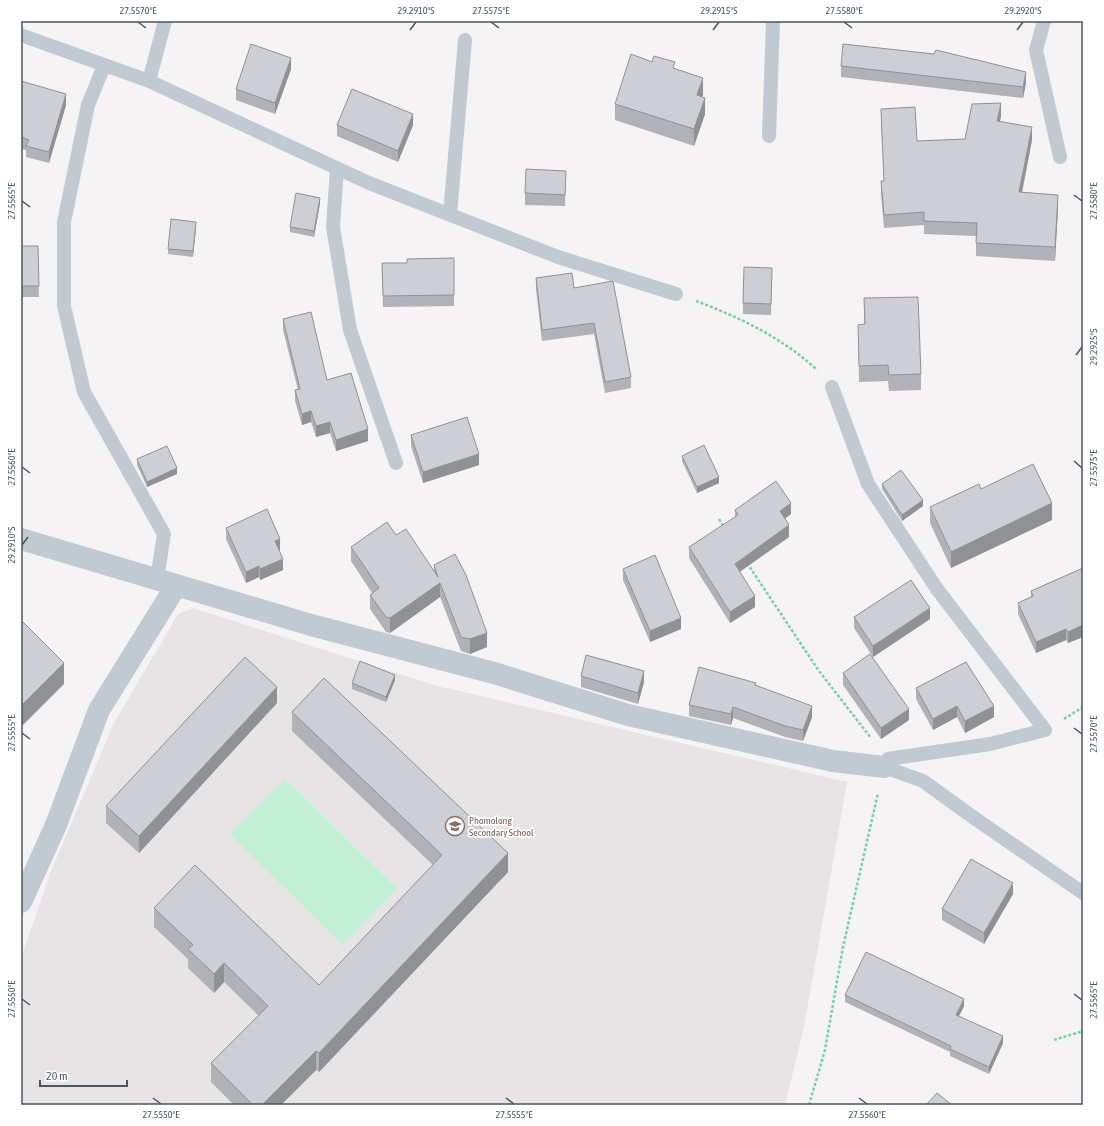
<svg xmlns="http://www.w3.org/2000/svg" width="1104" height="1126" viewBox="0 0 1104 1126" font-family="'Asap Condensed',sans-serif">
<rect width="100%" height="100%" fill="#f5f3f3"/>
<path fill="#e6e4e5" d="M193,608L434,685L847,782L804,1027L785,1105H21V958L51,871L114,723L178,614Z"/>
<path fill="#c3f1d5" d="M285,779L397,889L342,945L230,834Z"/>
<g fill="none" stroke-linecap="round" stroke-linejoin="round">
<path stroke="#7ad0a6" stroke-width="2.5" stroke-dasharray="3 2" stroke-linecap="butt" d="M696,301C739,317 783,338 817,370
M719,519L724,527
M747,563L819,671L871,738
M1064,719L1083,707
M1054,1040L1083,1031
M809,1105L825,1050L843,947L878,793"/>
<path stroke="#c1cad2" stroke-width="14" d="M1044,21L1036,50L1060,157
M21,35L149,81L369,183L558,257L676,294
M104,66L88,105L64,222V306L84,392L164,534L157,579
M149,81L165,21
M769,136L773,21
M337,168L333,227L350,330L396,463
M450,214L465,40
M832,387L868,484L937,589L1045,730L990,744L888,759L884,767L923,781L977,820L1083,893"/>
<path stroke="#c1cad2" stroke-width="22" d="M21,539L311,625L494,673L628,715L833,761L884,767
M21,902L56,825L99,710L176,586"/>
</g>
<path fill="#b0b2b7" d="M841,66L1026,83L1023,98L841,77Z
M291,69L275,114L236,100V89Z
M675,69L703,95L702,97L705,114L694,146L615,120V104Z
M21,81L66,105L49,163L26,157V150L21,149Z
M881,109L917,141L965,139L1001,116L1000,121L1032,140L1022,193L1058,208L1055,261L976,256V236L924,234V225L884,228L881,194V181H884L881,122Z
M337,125H413L398,162L337,136Z
M566,171L565,206L525,205V193Z
M320,203L314,237L290,232V227Z
M196,227L193,257L168,254V249Z
M21,246H38L39,297H21Z
M454,258V306L383,307L382,263H407Z
M772,268L771,315L743,314V303Z
M536,278L574,288L631,377V388L605,393L594,334L542,341L536,289Z
M864,298L921,374V390L889,391L888,381L859,382L858,325L864,324Z
M283,319L327,380L368,441L336,451L330,433L316,437L311,422L302,425L295,401V390H298L283,330Z
M411,435L479,465L423,483L411,446Z
M682,456L719,483L697,493L682,461Z
M137,459L177,474L147,487L137,465Z
M882,484L923,506L902,521L882,489Z
M981,489L1052,520L951,568L930,523V507Z
M735,510L791,514L785,519L789,537L740,572L755,607L730,623L689,558V547L735,518Z
M226,528L280,550L279,551L283,570L260,580L259,577L246,583L226,539Z
M396,535L434,570V565L487,647L470,654L461,651L440,597L390,633L386,632L370,609V595L372,593L351,561V547Z
M1083,568V637L1068,643L1066,640L1036,653L1018,614V603L1031,597V591Z
M623,569L681,629L650,642L623,580Z
M854,617L930,619L873,657L854,628Z
M843,673L909,720L881,739L843,685Z
M581,676L644,682L638,704L581,687Z
M395,680L386,702L352,689V683Z
M756,685L812,717L803,741L785,737L733,718L731,725L689,716V705Z
M916,688L994,717L965,733L957,717L933,730L916,699Z
M277,703L139,853L106,823V806Z
M292,712L508,872L319,1072L316,1070L281,1105H234L211,1082V1063L259,1016L224,982L214,993L188,968V959L154,927V908L319,985L433,865L292,731Z
M1013,894L984,944L942,920V909Z
M845,995L964,1006L959,1016L1003,1043L989,1074L950,1056V1052L845,1002Z"/>
<path fill="#909195" d="M291,58V69L275,114V103Z
M1026,72V83L1023,98V87Z
M703,78V95L697,112V95Z
M66,94V105L49,163V152Z
M705,98V114L694,146V129Z
M1001,103V116L997,134V121Z
M413,114V125L398,162V151Z
M1032,127V140L1019,206V192Z
M1058,195V208L1055,261V247Z
M320,198V203L314,237V231Z
M196,222V227L193,257V251Z
M311,411V422L302,425V414Z
M330,422V433L316,437V426Z
M368,429V441L336,451V440Z
M479,454V465L423,483V472Z
M177,468V474L147,487V482Z
M719,477V483L697,493V487Z
M923,500V506L902,521V515Z
M791,503V514L780,522V511Z
M1052,503V520L951,568V552Z
M789,525V537L735,575V564Z
M280,539V550L275,552V541Z
M283,559V570L260,580V569Z
M259,566V577L246,583V572Z
M440,583V597L390,633V618Z
M755,596V607L730,623V612Z
M930,608V619L873,657V646Z
M681,618V629L650,642V631Z
M1083,625V637L1068,643V632Z
M1066,629V640L1036,653V642Z
M487,633V647L470,654V639Z
M64,663V684L21,727V706Z
M644,671V682L638,704V693Z
M395,675V680L386,702V697Z
M277,687V703L139,853V836Z
M812,706V717L803,741V730Z
M957,706V717L933,730V719Z
M994,706V717L965,733V721Z
M733,707V718L731,725V714Z
M909,709V720L881,739V728Z
M508,853V872L319,1072V1053Z
M1013,883V894L984,944V933Z
M224,963V982L214,993V974Z
M964,999V1006L956,1022V1015Z
M1003,1036V1043L989,1074V1067Z
M316,1051V1070L281,1105H262Z"/>
<path fill="#cdcfd5" stroke="#909195" d="M251,44L291,58L275,103L236,89Z
M843,44L934,54L936,50L1026,72L1023,87L841,66Z
M631,54L652,62L654,56L675,62L673,68L703,78L697,95L705,98L694,129L615,104Z
M21,81L66,94L49,152L26,146L29,140L21,137Z
M352,89L413,114L398,151L337,125Z
M1001,103L997,121L1032,127L1019,192L1058,195L1055,247L976,243L977,223L924,221V212L884,215L881,181H884L881,109L915,107L917,141L965,139L972,104Z
M526,169L566,171L565,195L525,193Z
M296,193L320,198L314,231L290,227Z
M171,219L196,222L193,251L168,249Z
M21,246H38L39,286H21Z
M454,258V295L383,296L382,263H407V259Z
M744,267L772,268L771,304L743,303Z
M572,273L574,288L613,281L631,377L605,382L594,323L542,330L536,278Z
M918,297L921,374L889,375L888,365L859,366L858,325L865,324L864,298Z
M311,312L327,380L351,373L368,429L336,440L330,422L316,426L311,411L302,414L295,390L300,389L283,319Z
M467,417L479,454L423,472L411,435Z
M704,445L719,477L697,487L682,456Z
M167,446L177,468L147,482L137,459Z
M1033,464L1052,503L951,552L930,507L979,484L981,489Z
M901,470L923,500L902,515L882,484Z
M776,481L791,503L780,511L789,525L735,564L755,596L730,612L689,547L738,515L735,510Z
M267,509L280,539L275,541L283,559L260,569L259,566L246,572L226,528Z
M387,522L396,535L406,529L438,577L434,565L455,554L466,575L487,633L470,639L461,637L440,583L390,618L386,617L370,595L379,588L351,547Z
M655,555L681,618L650,631L623,569Z
M1083,568V625L1068,632L1066,629L1036,642L1018,603L1033,596L1031,591Z
M911,580L930,608L873,646L854,617Z
M21,620L64,663L21,706Z
M870,654L909,709L881,728L843,673Z
M586,655L644,671L638,693L581,676Z
M245,657L277,687L139,836L106,806Z
M360,661L395,675L386,697L352,683Z
M966,662L994,706L965,721L957,706L933,719L916,688Z
M699,667L756,683L755,685L812,706L803,730L785,726L733,707L731,714L689,705Z
M324,678L508,853L319,1053L316,1051L262,1105H253L211,1063L268,1006L224,963L214,974L188,949L193,945L154,908L195,865L319,985L442,855L292,712Z
M971,859L1013,883L984,933L942,909Z
M866,952L964,999L956,1015L1003,1036L989,1067L950,1049L951,1046L845,995Z
M937,1093L952,1105H926Z"/>
<path fill="none" stroke="#4a5661" stroke-width="1.5" d="M138,22L146,28M491,22L499,28M844,22L852,28M410,30L416,22M713,30L719,22M1017,30L1023,22M1074,195L1082,201M22,201L30,207M1076,355L1082,347M1074,461L1082,468M22,467L30,473M22,545L28,537M1074,728L1082,734M22,733L30,739M1074,994L1082,1000M22,999L30,1005M153,1098L161,1104M506,1098L514,1104M859,1098L867,1104"/>
<defs>
<g id="school-ring" transform="scale(1)"><circle r="9.5" fill="#fff" stroke="#8d6e63" stroke-width="1.5"/><path d="M0-5L7-2L0 1L-7-2ZM-4 1L0 2.5L4 1V4Q0 6-4 4Z" fill="#8d6e63"/></g>
</defs>
<g fill-rule="evenodd">
<use href="#school-ring" x="455" y="826"/>
</g>
<g text-anchor="middle" dominant-baseline="central" stroke-width="3.5" stroke-linejoin="round" paint-order="stroke">
<g font-size="10" fill="#785e54" stroke="#fff" text-anchor="start">
<text x="469" y="820">Phomolong<tspan x="469" dy="12">Secondary School</tspan></text>
</g>
</g>
<rect width="1104" height="1126" fill="none" stroke="#ffffff" stroke-width="44"/>
<path d="M40 1080v6h87v-6" fill="none" stroke="#4a5661" stroke-width="2"/>
<text x="46" y="1080" font-size="12" fill="#4a5661" stroke="#ffffff" stroke-width="3" paint-order="stroke">20 m</text>
<rect x="22" y="22" width="1060" height="1082" fill="none" stroke="#4a5661" stroke-width="1.5"/>
<g font-size="10" text-anchor="middle" fill="#4a5661">
<text x="138" y="14">27.5570°E</text>
<text x="416" y="14">29.2910°S</text>
<text x="491" y="14">27.5575°E</text>
<text x="719" y="14">29.2915°S</text>
<text x="844" y="14">27.5580°E</text>
<text x="1023" y="14">29.2920°S</text>
<text transform="translate(11 201) rotate(-90)" y="4">27.5565°E</text>
<text transform="translate(1093 201) rotate(-90)" y="4">27.5580°E</text>
<text transform="translate(1093 347) rotate(-90)" y="4">29.2925°S</text>
<text transform="translate(11 467) rotate(-90)" y="4">27.5560°E</text>
<text transform="translate(1093 468) rotate(-90)" y="4">27.5575°E</text>
<text transform="translate(11 545) rotate(-90)" y="4">29.2910°S</text>
<text transform="translate(11 733) rotate(-90)" y="4">27.5555°E</text>
<text transform="translate(1093 734) rotate(-90)" y="4">27.5570°E</text>
<text transform="translate(11 999) rotate(-90)" y="4">27.5550°E</text>
<text transform="translate(1093 1000) rotate(-90)" y="4">27.5565°E</text>
<text x="161" y="1118">27.5550°E</text>
<text x="514" y="1118">27.5555°E</text>
<text x="867" y="1118">27.5560°E</text>
</g>
</svg>
